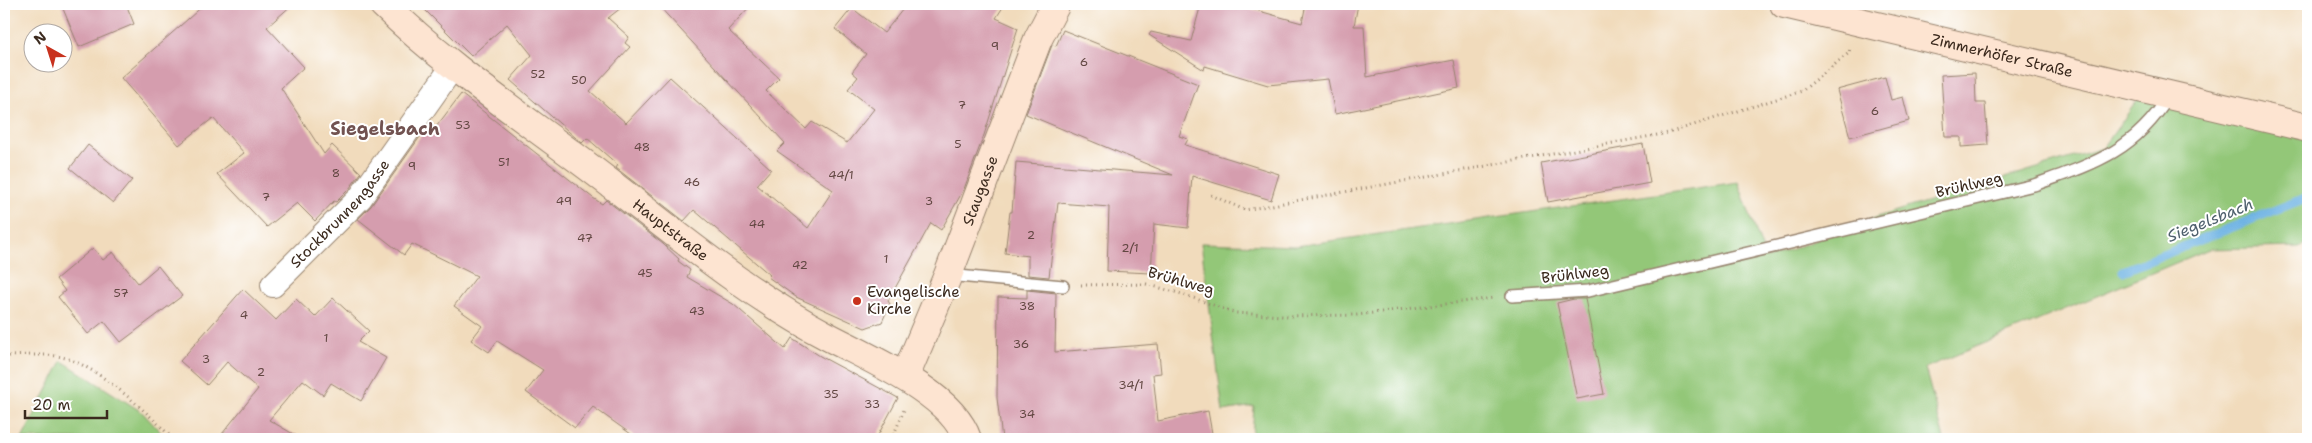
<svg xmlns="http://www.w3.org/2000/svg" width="2312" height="443" viewBox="0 0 2312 443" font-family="'Shantell Sans',sans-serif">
<rect width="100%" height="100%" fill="#fff"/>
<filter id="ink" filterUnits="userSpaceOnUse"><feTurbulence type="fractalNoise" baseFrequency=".02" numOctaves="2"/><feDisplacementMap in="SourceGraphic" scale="10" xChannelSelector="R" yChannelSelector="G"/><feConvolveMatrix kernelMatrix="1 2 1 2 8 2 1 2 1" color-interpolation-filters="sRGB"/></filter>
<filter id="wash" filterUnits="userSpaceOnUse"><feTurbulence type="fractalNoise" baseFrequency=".0096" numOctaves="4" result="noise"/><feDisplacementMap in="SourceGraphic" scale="20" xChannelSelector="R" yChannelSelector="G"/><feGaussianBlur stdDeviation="1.12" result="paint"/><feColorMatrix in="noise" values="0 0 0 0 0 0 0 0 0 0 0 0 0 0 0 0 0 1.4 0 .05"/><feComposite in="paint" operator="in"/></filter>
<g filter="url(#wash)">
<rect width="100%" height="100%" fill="#f1dbbc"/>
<path fill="#93c778" stroke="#67784b" d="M2141,95L2308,136V243L2300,247L2209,249L1925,368L1944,439H1252L1254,406L1223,411L1201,243L1296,246L1738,182L1766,259L1880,216L2103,148Z
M62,361L142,412L167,439H22Z"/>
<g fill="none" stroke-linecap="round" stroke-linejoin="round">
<path stroke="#6db2e3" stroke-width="9" d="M2123,271L2308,197"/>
</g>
<g id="blocks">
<path fill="#d59dae" d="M61,4H126L134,24L79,47Z
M205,4H293L267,27L304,67L281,88L324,154L332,145L361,173L349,189L336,202L334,201L315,221L297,203L267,227L217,174L244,153L213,118L179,145L121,78Z
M419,4H626L608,18L629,37L625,43L630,47L590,91L626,123L670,77L771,169L757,185L808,228L833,190L777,151L785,143L657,4H752L728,30L779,78L766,91L806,129L812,122L847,143L874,109L848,89L858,77L852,72L866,54L835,29L852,8L884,33L907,4H1005L996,18L1018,28L984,135L964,189L941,230L931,223L888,301L890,304L882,322L865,328L796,297L768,277L770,275L694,210L684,221L616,168L618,165L587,138L582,143L576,138L510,80L532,55L507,24L471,56Z
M1201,4H1234L1302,23L1306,4H1358L1354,26H1364L1367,77L1454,60L1459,88L1335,114L1328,79L1268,85L1205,66L1204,70L1149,35L1151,32L1191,41Z
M1063,30L1198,84L1179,136L1188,139L1185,145L1279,174L1271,200L1192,176L1188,228L1154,224L1151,273L1107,271L1109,207L1058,203L1049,277L1028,275V256L1005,253L1010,212H1012L1016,162L1173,175L1026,114L1052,45L1056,46Z
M1975,73L1976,103H1985L1988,145L1961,147V137H1945L1941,75Z
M1885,77L1891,100L1903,97L1909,121L1850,137L1837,90Z
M461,94L593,198L602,204L606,200L663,244L679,259L678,261L690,270L687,277L733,304L785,349L792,338L820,356L898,398L876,439H638L593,407L575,428L526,392L543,370L497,341L489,352L471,340L482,326L454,306L477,276L412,244L404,255L358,219L371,206L427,127L433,131Z
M1643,144L1650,183L1548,202L1541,163Z
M88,145L132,180L113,203L70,168Z
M93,248L103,260L113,252L138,283L158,266L182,296L121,342L104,321L88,334L58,297L65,291L56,279Z
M243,289L276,320L296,299L315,317L333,298L369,331L358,342L386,358L361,401L331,383L323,395L303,380L269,420L302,439H218L258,389L227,362L207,385L180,361Z
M1027,290L1056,293L1055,352L1158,344L1161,373L1153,374L1158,421L1208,411L1213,439H1002L997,398L998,297L1027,298Z
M1574,299H1585L1604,394L1577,399L1557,303Z"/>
</g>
</g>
<g filter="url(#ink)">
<use href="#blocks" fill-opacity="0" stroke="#96826d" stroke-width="1"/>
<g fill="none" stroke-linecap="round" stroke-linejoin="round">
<g stroke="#96826d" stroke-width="14">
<path id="lane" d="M948,275L1063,286
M1512,296L1588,291L2034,185C2093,164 2134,152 2169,96"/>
</g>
<g stroke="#96826d" stroke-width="26">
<g id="street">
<path id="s1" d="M273,285L360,198L454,65"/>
</g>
</g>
<g stroke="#96826d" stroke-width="30">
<g id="secondary">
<path id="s2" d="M383,4C445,65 520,115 590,168C667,226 742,291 827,336C868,358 952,393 967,439"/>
<path id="s3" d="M1784,4L2308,128"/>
<path id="s4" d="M905,377L948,275L1038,39L1056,4"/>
</g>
</g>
<path stroke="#96826d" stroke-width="3" stroke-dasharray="1 4" stroke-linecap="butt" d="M1211,195L1245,210L1668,133L1802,91L1849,53L1850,48
M1081,285L1146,284L1182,294L1236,313L1283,316L1357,315L1494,298
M4,356C22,356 44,353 62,357C98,366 147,412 173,439
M892,439L904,410"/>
<use href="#lane" stroke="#fff" stroke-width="11"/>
<use href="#street" stroke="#fff" stroke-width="24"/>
<use href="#secondary" stroke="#fde4d1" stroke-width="28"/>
</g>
</g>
<circle fill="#c8321e" stroke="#fff" stroke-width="2" cx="857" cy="301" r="5"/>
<g text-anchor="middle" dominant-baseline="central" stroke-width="4" stroke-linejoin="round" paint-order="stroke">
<g font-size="12" fill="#624742">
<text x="995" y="46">9</text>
<text x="1084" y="62">6</text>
<text x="538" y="74">52</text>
<text x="579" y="80">50</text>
<text x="962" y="105">7</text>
<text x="1875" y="111">6</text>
<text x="463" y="125">53</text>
<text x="958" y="144">5</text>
<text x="642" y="147">48</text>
<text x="504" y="162">51</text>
<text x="412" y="166">9</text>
<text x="336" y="173">8</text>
<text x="841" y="175">44/1</text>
<text x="692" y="182">46</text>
<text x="266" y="197">7</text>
<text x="564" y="201">49</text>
<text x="929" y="201">3</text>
<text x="757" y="224">44</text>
<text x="1031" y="235">2</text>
<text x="585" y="238">47</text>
<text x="1130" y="248">2/1</text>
<text x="886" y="259">1</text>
<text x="800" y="265">42</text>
<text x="645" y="273">45</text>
<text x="121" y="293">57</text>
<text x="1027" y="306">38</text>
<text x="697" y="311">43</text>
<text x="244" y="315">4</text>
<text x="326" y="338">1</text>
<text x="1021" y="344">36</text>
<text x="206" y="359">3</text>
<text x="261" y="372">2</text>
<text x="1131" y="385">34/1</text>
<text x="831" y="394">35</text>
<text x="872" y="404">33</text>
<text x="1027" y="414">34</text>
</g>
<g font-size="15" fill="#3b2a1e" stroke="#fff">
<text stroke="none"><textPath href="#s3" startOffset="224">Zimmerhöfer Straße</textPath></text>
<text transform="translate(1969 185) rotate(-13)">Brühlweg</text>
<text stroke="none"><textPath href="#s4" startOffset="201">Staugasse</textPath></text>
<text stroke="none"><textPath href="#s1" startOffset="98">Stockbrunnengasse</textPath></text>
<text stroke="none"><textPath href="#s2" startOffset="366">Hauptstraße</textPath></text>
<text transform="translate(1575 274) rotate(-7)">Brühlweg</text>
<text transform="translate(1181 281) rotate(16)">Brühlweg</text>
</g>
<g font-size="15" fill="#3b2a1e" stroke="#fff" text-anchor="start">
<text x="867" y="292">Evangelische<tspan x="867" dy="17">Kirche</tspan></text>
</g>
<g font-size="16" font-style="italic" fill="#4f606d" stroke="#fff">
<text transform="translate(2210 220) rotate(-22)">Siegelsbach</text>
</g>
<g font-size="18" font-weight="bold" fill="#715250" stroke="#fff">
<text x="385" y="129">Siegelsbach</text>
</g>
</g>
<rect width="2312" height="443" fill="none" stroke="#fff" stroke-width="20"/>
<g transform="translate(48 48) rotate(321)"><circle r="24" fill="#ffffff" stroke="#b1aaa5"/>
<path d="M0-4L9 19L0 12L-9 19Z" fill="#c8321e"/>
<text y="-8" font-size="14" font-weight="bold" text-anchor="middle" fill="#3b2a1e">N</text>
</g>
<path d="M25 410v8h82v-8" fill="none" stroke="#3b2a1e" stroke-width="2.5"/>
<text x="32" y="410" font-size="15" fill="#3b2a1e" stroke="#ffffff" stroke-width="4" paint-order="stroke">20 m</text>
</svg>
